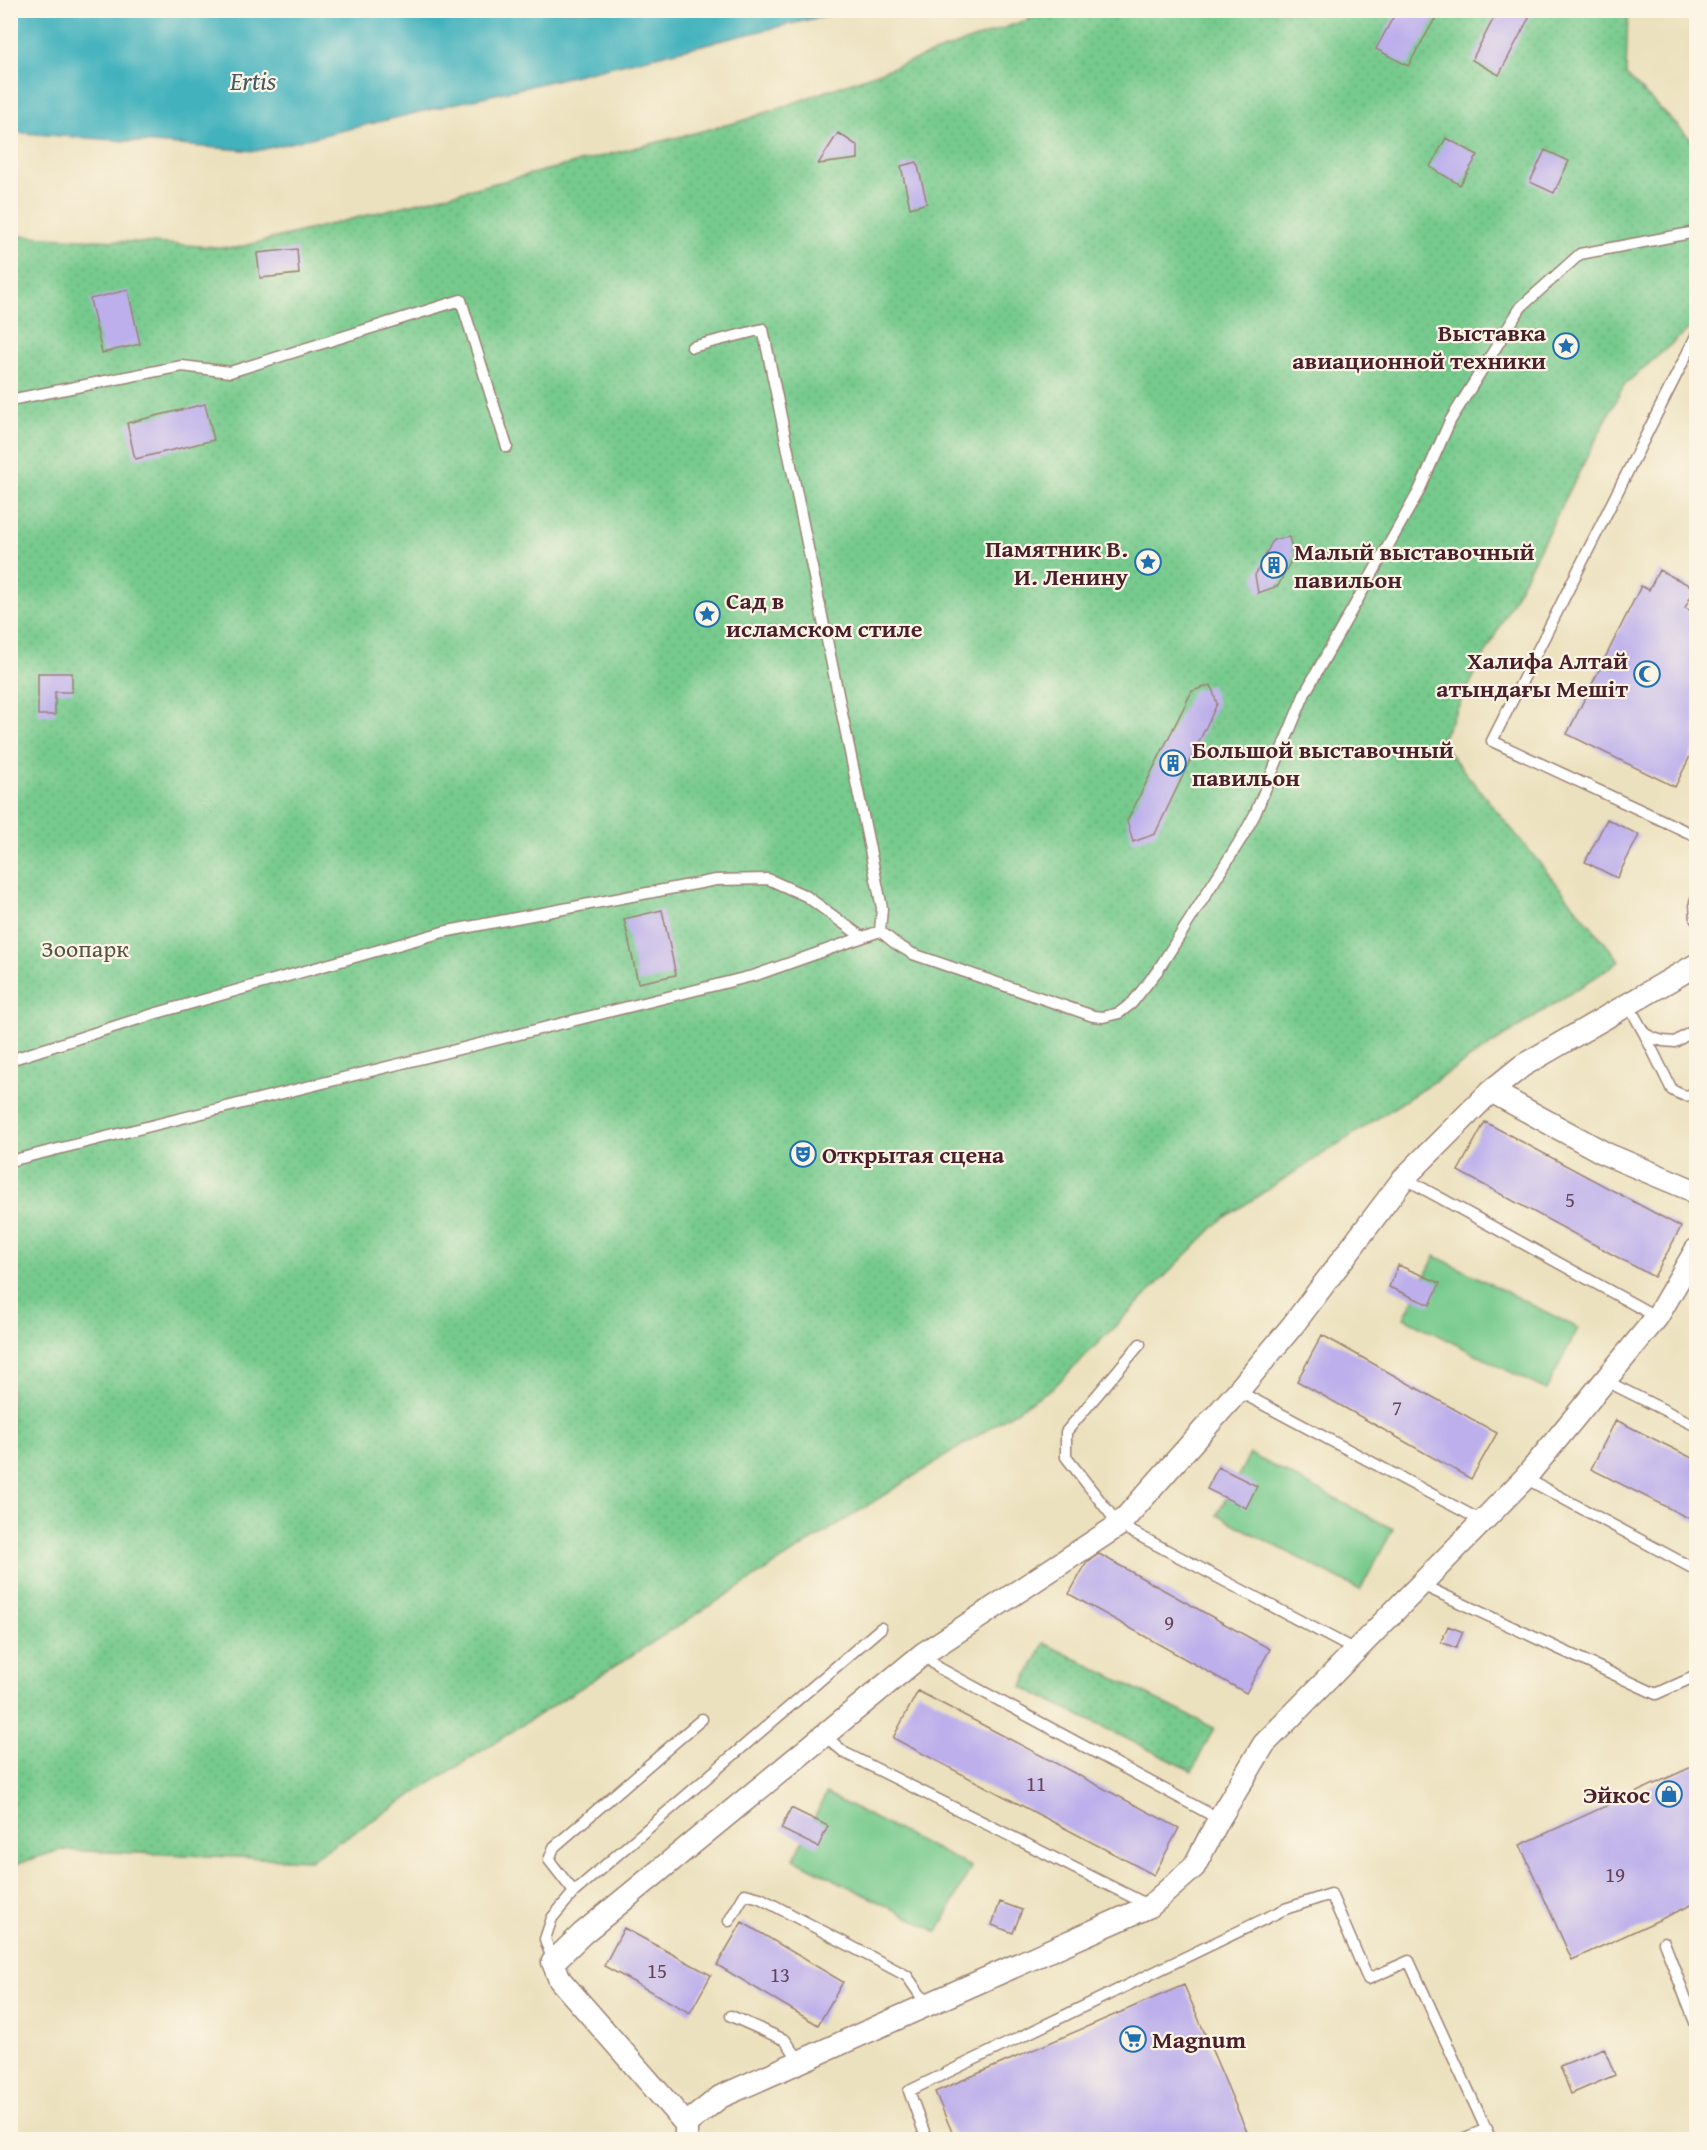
<svg xmlns="http://www.w3.org/2000/svg" width="1707" height="2150" viewBox="0 0 1707 2150" font-family="'Gentium Book Plus',serif">
<defs>
<pattern id="park-dots" width="8" height="8" patternUnits="userSpaceOnUse" patternTransform="scale(1.5)"><rect width="8" height="8" fill="#76ca8d"/><path d="M2 2h.1M6 6h.1" fill="none" stroke="#68ad7a" stroke-width="1.8" stroke-linecap="round"/></pattern>
</defs>
<rect width="100%" height="100%" fill="#fcf5e5"/>
<filter id="ink" filterUnits="userSpaceOnUse"><feTurbulence type="fractalNoise" baseFrequency=".0167" numOctaves="2"/><feDisplacementMap in="SourceGraphic" scale="12" xChannelSelector="R" yChannelSelector="G"/><feConvolveMatrix kernelMatrix="1 2 1 2 8 2 1 2 1" color-interpolation-filters="sRGB"/></filter>
<filter id="wash" filterUnits="userSpaceOnUse"><feTurbulence type="fractalNoise" baseFrequency=".008" numOctaves="4" result="noise"/><feDisplacementMap in="SourceGraphic" scale="24" xChannelSelector="R" yChannelSelector="G"/><feGaussianBlur stdDeviation="1.35" result="paint"/><feColorMatrix in="noise" values="0 0 0 0 0 0 0 0 0 0 0 0 0 0 0 0 0 1.4 0 .05"/><feComposite in="paint" operator="in"/></filter>
<g filter="url(#wash)">
<rect width="100%" height="100%" fill="#ece1be"/>
<path fill="#76ca8d" stroke="#60745c" stroke-width="1.5" d="M1435,1256L1578,1328L1546,1390L1404,1318Z
M1250,1454L1393,1529L1360,1590L1217,1515Z
M826,1794L971,1867L938,1932L794,1859Z"/>
<path fill="url(#park-dots)" stroke="#60745c" stroke-width="1.5" d="M1052,11H1628L1626,75L1696,144V323L1624,385L1440,742L1620,961L1221,1220L1054,1387L310,1860L60,1850L11,1866V235L236,248L742,121Z
M1044,1643L1214,1728L1192,1771L1022,1687Z"/>
<path fill="#43b2bd" stroke="#466874" stroke-width="1.5" d="M10,11L11,10L845,11L256,151L11,132Z"/>
<g id="blocks">
<path fill="#bcafec" d="M1397,10H1440L1408,66L1376,49Z
M1498,10H1533L1499,75L1472,60Z
M838,133L858,146V159L818,164Z
M1446,138L1478,155L1460,185L1430,167Z
M1545,150L1569,161L1554,193L1530,182Z
M917,162L927,203L910,208L901,166Z
M297,249L299,274L260,278L257,253Z
M128,290L140,344L102,353L90,299Z
M205,404L214,440L135,459L127,423Z
M1289,537L1294,555L1278,586L1258,593L1255,575L1273,540Z
M1659,570L1695,588L1685,608L1696,613V744L1675,787L1567,734L1641,586L1649,590Z
M38,673H72V692H55V715H38Z
M1211,685L1217,704L1155,834L1133,842L1127,821L1192,691Z
M1607,819L1639,835L1617,878L1585,862Z
M662,910L676,975L638,983L624,919Z
M1485,1122L1681,1227L1654,1277L1458,1171Z
M1398,1265L1440,1283L1430,1305L1389,1287Z
M1322,1335L1497,1433L1471,1479L1297,1381Z
M1616,1420L1696,1460V1522L1591,1469Z
M1218,1467L1257,1486L1246,1508L1207,1489Z
M1099,1554L1270,1649L1246,1693L1069,1594L1087,1562Z
M1448,1626L1463,1632L1456,1648L1441,1642Z
M918,1691L1179,1828L1154,1875L893,1738Z
M1696,1765V1903L1572,1960L1520,1845Z
M791,1808L828,1826L818,1847L781,1829Z
M1000,1902L1022,1910L1013,1933L992,1925Z
M742,1922L843,1982L818,2025L717,1965Z
M624,1928L711,1975L690,2013L604,1966Z
M1184,1985L1250,2139H955L935,2092Z
M1604,2048L1615,2075L1571,2094L1560,2066Z"/>
</g>
</g>
<g filter="url(#ink)">
<use href="#blocks" fill-opacity="0" stroke="#9b8074" stroke-width="1.5"/>
<g fill="none" stroke-linecap="round" stroke-linejoin="round">
<g stroke="#9b8074" stroke-width="13">
<path id="service" d="M1696,336L1492,741L1696,836
M692,347L763,329L882,908L880,931
M10,400L182,366L230,372L461,300L507,447
M1696,899L1695,902L1696,920
M1628,1004L1644,1033L1653,1038L1663,1041L1675,1042L1696,1029
M1644,1033L1672,1090C1681,1095 1687,1098 1696,1093
M10,1060L157,1013L443,932L716,880L768,879L806,896L862,937
M10,1161L756,975L880,931L896,944L913,954L1093,1016L1103,1017L1119,1013L1132,1003L1158,970L1243,836L1255,814L1305,693L1419,491L1450,421L1521,307L1580,254L1696,232
M1404,1178L1657,1317
M1140,1344L1066,1432V1457L1119,1525L1355,1650
M1604,1380L1696,1426
M1238,1391L1482,1521
M1525,1478L1696,1570
M1420,1584L1656,1694L1696,1676
M923,1654L939,1668L1219,1819
M824,1735L845,1753L1150,1906
M574,1892L549,1860L554,1847L702,1719
M729,1921L745,1894L760,1898L907,1976L927,2005
M1664,1942L1696,2025
M553,1962L545,1939L552,1918L574,1892L881,1628
M731,2016L785,2040L800,2061
M927,2140L909,2091L1285,1909L1331,1894L1368,1979L1409,1961L1491,2140
M1460,2140L1487,2129"/>
</g>
<g stroke="#9b8074" stroke-width="25">
<path id="minor" d="M1491,1091L1606,1154L1692,1190L1696,1195
M686,2124L560,1980L553,1962L582,1934L923,1654L1119,1525L1238,1391L1293,1325L1404,1178L1491,1091L1522,1066L1696,965
M686,2138V2124L720,2097L1150,1906L1194,1867L1219,1819L1264,1744L1525,1478L1657,1317L1696,1250"/>
</g>
<use href="#service" stroke="#fff" stroke-width="10"/>
<use href="#minor" stroke="#fff" stroke-width="22"/>
</g>
</g>
<defs>
<g id="sight-ring" transform="scale(1.35)"><circle r="9.5" fill="#fcf5e5" stroke="#1f6fb2" stroke-width="1.5"/><path d="M0-6L1.8-2.2L6-1.7L2.9 1.2L3.7 5.4L0 3.3L-3.7 5.4L-2.9 1.2L-6-1.7L-1.8-2.2Z" fill="#1f6fb2"/></g>
<g id="building-ring" transform="scale(1.35)"><circle r="9.5" fill="#fcf5e5" stroke="#1f6fb2" stroke-width="1.5"/><path d="M-4-6H4V6H1V3H-1V6H-4ZM-2.5-4.3h1.7v1.8h-1.7ZM.8-4.3h1.7v1.8H.8ZM-2.5-1h1.7V.8h-1.7ZM.8-1h1.7V.8H.8Z" fill="#1f6fb2"/></g>
<g id="mosque-ring" transform="scale(1.35)"><circle r="9.5" fill="#fcf5e5" stroke="#1f6fb2" stroke-width="1.5"/><path d="M3.5-4.9A6 6 0 1 0 3.5 4.9A5 5 0 1 1 3.5-4.9Z" fill="#1f6fb2"/></g>
<g id="theatre-ring" transform="scale(1.35)"><circle r="9.5" fill="#fcf5e5" stroke="#1f6fb2" stroke-width="1.5"/><path d="M-5-5.5Q0-4 5-5.5V0Q5 5 0 6Q-5 5-5 0ZM-3.3-2.5H-1v1.5H-3.3ZM1-2.5H3.3v1.5H1ZM-2.8 1Q0 5.5 2.8 1Z" fill="#1f6fb2"/></g>
<g id="shop-ring" transform="scale(1.35)"><circle r="9.5" fill="#fcf5e5" stroke="#1f6fb2" stroke-width="1.5"/><path d="M-5-2.5h2.3a2.7 3.5 0 0 1 5.4 0H5L5.5 6h-11ZM-1.5-2.5h3a1.5 2.3 0 0 0-3 0Z" fill="#1f6fb2"/></g>
<g id="supermarket-ring" transform="scale(1.35)"><circle r="9.5" fill="#fcf5e5" stroke="#1f6fb2" stroke-width="1.5"/><path d="M-6-5.5h2.5l.6 2H6L4.5 2H-2.5L-4.4-4H-6ZM-1.5 3.2a1.3 1.3 0 1 0 .1 0ZM3 3.2a1.3 1.3 0 1 0 .1 0Z" fill="#1f6fb2"/></g>
</defs>
<g fill-rule="evenodd">
<use href="#sight-ring" x="1566" y="346"/>
<use href="#sight-ring" x="1148" y="562"/>
<use href="#building-ring" x="1274" y="565"/>
<use href="#sight-ring" x="707" y="614"/>
<use href="#mosque-ring" x="1647" y="674"/>
<use href="#building-ring" x="1173" y="763"/>
<use href="#theatre-ring" x="803" y="1154"/>
<use href="#shop-ring" x="1669" y="1794"/>
<use href="#supermarket-ring" x="1133" y="2039"/>
</g>
<g text-anchor="middle" dominant-baseline="central" stroke-width="4.5" stroke-linejoin="round" paint-order="stroke">
<g font-size="21" fill="#66435b">
<text x="1570" y="1199">5</text>
<text x="1397" y="1407">7</text>
<text x="1169" y="1622">9</text>
<text x="1036" y="1783">11</text>
<text x="1615" y="1874">19</text>
<text x="657" y="1970">15</text>
<text x="780" y="1974">13</text>
</g>
<g font-size="24" font-weight="bold" fill="#4a1f2b" stroke="#fcf5e5" text-anchor="start">
<text x="1546" y="332" text-anchor="end">Выставка<tspan x="1546" dy="28">авиационной техники</tspan></text>
<text x="1128" y="548" text-anchor="end">Памятник В.<tspan x="1128" dy="28">И. Ленину</tspan></text>
<text x="1294" y="551">Малый выставочный<tspan x="1294" dy="28">павильон</tspan></text>
<text x="726" y="600">Сад в<tspan x="726" dy="28">исламском стиле</tspan></text>
<text x="1628" y="660" text-anchor="end">Халифа Алтай<tspan x="1628" dy="28">атындағы Мешіт</tspan></text>
<text x="1192" y="749">Большой выставочный<tspan x="1192" dy="28">павильон</tspan></text>
<text x="822" y="1154">Открытая сцена</text>
<text x="1650" y="1794" text-anchor="end">Эйкос</text>
<text x="1152" y="2039">Magnum</text>
</g>
<g font-size="24" fill="#575248" stroke="#fcf5e5">
<text x="85" y="948">Зоопарк</text>
</g>
<g font-size="26" font-style="italic" fill="#475a65" stroke="#fcf5e5">
<text x="253" y="80">Ertis</text>
</g>
</g>
<rect width="1707" height="2150" fill="none" stroke="#fcf5e5" stroke-width="36"/>
</svg>
